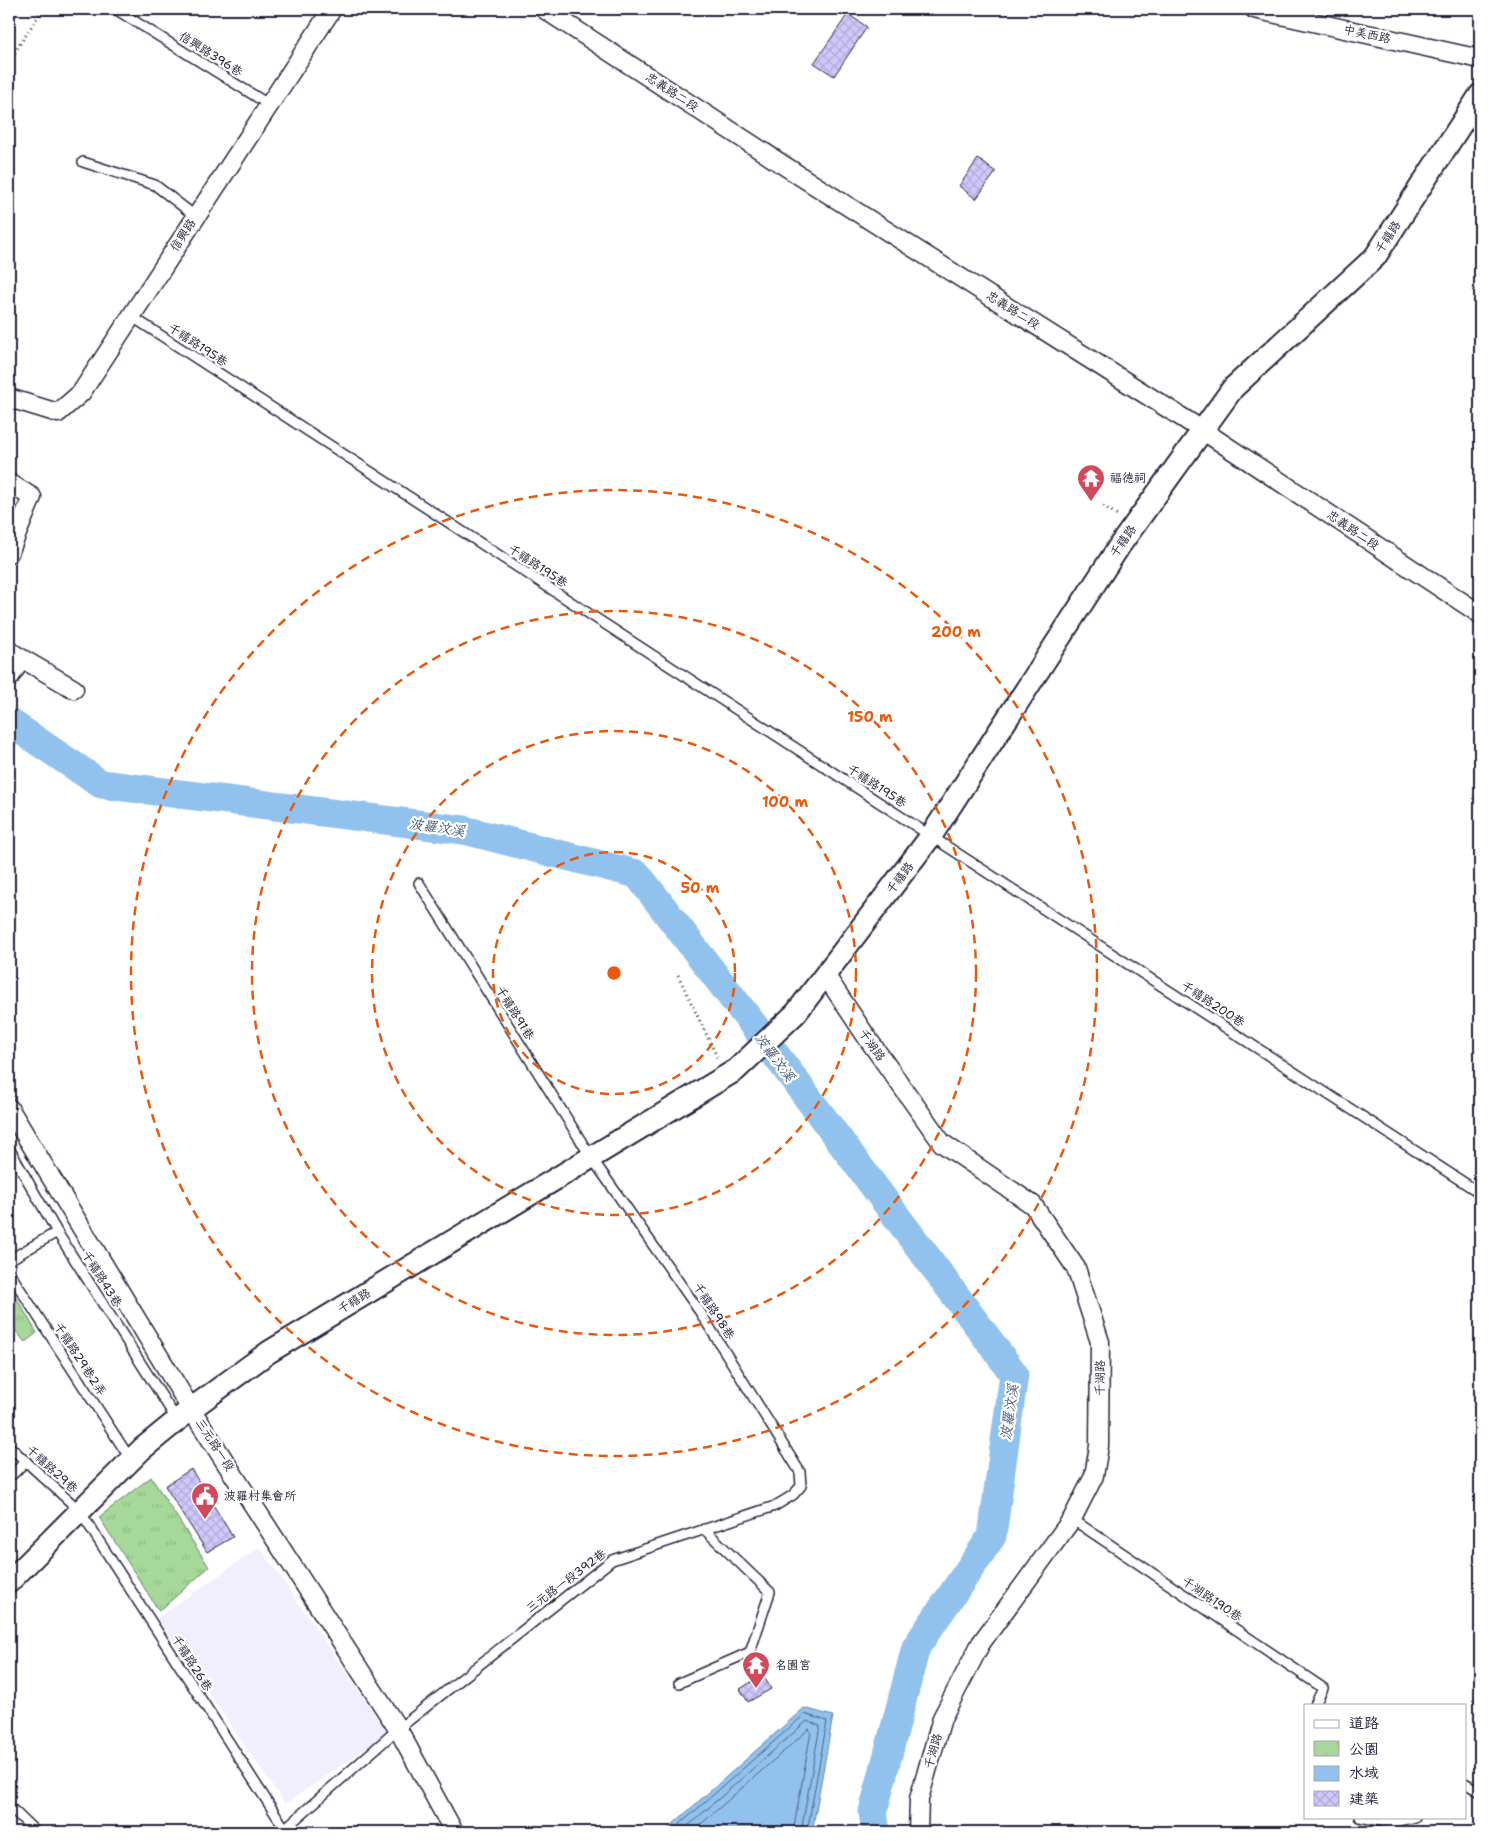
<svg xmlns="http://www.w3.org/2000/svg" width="1489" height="1841" viewBox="0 0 1489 1841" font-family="'Shantell Sans','LXGW WenKai TC',sans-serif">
<defs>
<pattern id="park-tufts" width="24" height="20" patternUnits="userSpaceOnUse" patternTransform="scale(1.25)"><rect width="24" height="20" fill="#a6d899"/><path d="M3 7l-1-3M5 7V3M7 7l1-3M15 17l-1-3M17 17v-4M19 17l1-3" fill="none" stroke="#8fb985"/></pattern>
<pattern id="building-cross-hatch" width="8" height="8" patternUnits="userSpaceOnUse" patternTransform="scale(1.25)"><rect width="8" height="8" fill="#cfc8fa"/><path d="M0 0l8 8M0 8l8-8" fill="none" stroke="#b1acd7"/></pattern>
</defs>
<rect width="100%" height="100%" fill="#fff"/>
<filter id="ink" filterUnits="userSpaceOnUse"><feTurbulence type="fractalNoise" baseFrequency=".02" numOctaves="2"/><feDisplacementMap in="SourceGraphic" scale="10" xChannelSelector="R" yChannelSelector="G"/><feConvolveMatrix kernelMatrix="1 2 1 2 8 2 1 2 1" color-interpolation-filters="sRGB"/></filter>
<g filter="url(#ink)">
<path fill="#f1eefe" d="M260,1547L388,1734L285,1804L157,1618Z"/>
<path fill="url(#park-tufts)" stroke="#647d6a" d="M9,1285L37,1333L25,1342L9,1323Z
M151,1477L209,1567L159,1611L99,1517Z"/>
<path fill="#91c2ed" stroke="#6582a6" d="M804,1708L833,1716L812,1832H664Z"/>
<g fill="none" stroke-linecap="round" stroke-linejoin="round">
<path stroke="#4e6282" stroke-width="1" d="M671,1832L805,1714L827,1721L807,1832
M681,1832L807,1721L820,1726L801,1832
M692,1832L809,1729L811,1732L793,1832"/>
<path stroke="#91c2ed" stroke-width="29" d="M9,722L101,784L464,830L637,874L758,1031L1014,1374L992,1536L916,1647L873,1812L876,1832"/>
</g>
<path fill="url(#building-cross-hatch)" stroke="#22223b" d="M848,14L867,27L834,76L814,63Z
M978,159L996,172L976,199L959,186Z
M191,1469L233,1537L207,1552L165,1486Z
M763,1675L771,1689L748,1702L740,1689Z"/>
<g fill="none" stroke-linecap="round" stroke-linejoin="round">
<g stroke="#22223b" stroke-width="12">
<path id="service" d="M115,9L268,104
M83,162L155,185L195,216
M131,316L1480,1193
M9,1148L57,1232L177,1420
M9,1260L57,1232
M9,1272L131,1460
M9,1446L79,1510L285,1829
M9,1471L13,1474L26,1461
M1072,1519L1323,1688L1315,1705
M679,1683L750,1652L770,1592L704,1529
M1465,1783L1480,1792
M9,1806L36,1832
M1360,1817L1390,1823L1415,1817
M281,1832L398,1729L612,1560L775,1506L793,1495L801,1486L800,1472L700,1312L591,1157L419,883"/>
</g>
<g stroke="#22223b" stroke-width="21">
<path id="minor" d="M544,9L811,183L1202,430L1480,614
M1254,9L1480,59
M9,398L58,413L81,393L332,9
M9,483L32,497L9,553
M9,651L74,689
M9,678L22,659
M826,976L868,1039L942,1143L1033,1205L1076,1268L1100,1342L1099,1446L1094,1476L1072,1519L981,1643L942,1718L919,1799L918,1832
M9,1108L191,1409L398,1729L454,1832"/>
</g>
<g stroke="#22223b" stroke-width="25">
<path id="tertiary" d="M9,1582L142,1449L191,1409L269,1352L736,1070L796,1013L931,836L1120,545L1233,388L1375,257L1480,95"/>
</g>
<path stroke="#22223b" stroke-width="3" stroke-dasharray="1 4" stroke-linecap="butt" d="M9,61L43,9
M1103,506L1119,516
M678,975L718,1059"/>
<use href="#service" stroke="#fff" stroke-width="9"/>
<use href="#minor" stroke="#fff" stroke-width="18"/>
<use href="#tertiary" stroke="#fff" stroke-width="21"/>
</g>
</g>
<g fill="none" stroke="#e8590c" stroke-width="2.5" stroke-dasharray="9 6">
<circle cx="614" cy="973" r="121"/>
<circle cx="614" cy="973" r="242"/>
<circle cx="614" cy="973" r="362"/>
<circle cx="614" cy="973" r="483"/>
</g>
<defs>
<g id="temple-pin" transform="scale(1.4375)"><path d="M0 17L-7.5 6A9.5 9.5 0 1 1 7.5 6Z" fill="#d1495b" stroke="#fff"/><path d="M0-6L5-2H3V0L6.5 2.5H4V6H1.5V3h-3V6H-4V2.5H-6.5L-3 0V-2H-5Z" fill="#fff"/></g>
<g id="civic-pin" transform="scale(1.4375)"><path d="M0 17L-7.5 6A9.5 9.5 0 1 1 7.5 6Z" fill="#d1495b" stroke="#fff"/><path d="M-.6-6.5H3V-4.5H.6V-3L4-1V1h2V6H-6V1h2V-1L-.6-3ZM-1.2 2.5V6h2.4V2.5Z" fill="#fff"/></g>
</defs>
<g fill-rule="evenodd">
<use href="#temple-pin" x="1091" y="478"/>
<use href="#civic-pin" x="205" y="1496"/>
<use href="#temple-pin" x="756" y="1665"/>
</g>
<g text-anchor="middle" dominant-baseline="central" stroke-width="4.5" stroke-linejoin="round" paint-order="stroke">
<g font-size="12" fill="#22223b" stroke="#fff">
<text transform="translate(1367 34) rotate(12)">中美西路</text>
<text transform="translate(211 54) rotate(32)">信興路396巷</text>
<text transform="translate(672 92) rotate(33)">忠義路二段</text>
<text transform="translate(183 235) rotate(-57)">信興路</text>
<text transform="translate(1388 237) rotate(-57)">千禧路</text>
<text transform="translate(1013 310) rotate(32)">忠義路二段</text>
<text transform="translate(198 345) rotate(33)">千禧路195巷</text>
<text transform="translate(1353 530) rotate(34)">忠義路二段</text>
<text transform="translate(1123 541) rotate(-55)">千禧路</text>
<text transform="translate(538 566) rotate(33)">千禧路195巷</text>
<text transform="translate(877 786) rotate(33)">千禧路195巷</text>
<text transform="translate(900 878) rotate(-53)">千禧路</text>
<text transform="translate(1213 1004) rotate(33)">千禧路200巷</text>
<text transform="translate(515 1013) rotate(58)">千禧路91巷</text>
<text transform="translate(872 1045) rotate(55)">千湖路</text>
<text transform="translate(102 1279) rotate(58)">千禧路43巷</text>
<text transform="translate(354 1301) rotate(-31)">千禧路</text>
<text transform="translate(714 1311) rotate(57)">千禧路98巷</text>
<text transform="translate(80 1359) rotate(57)">千禧路29巷2弄</text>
<text transform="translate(1100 1378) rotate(-89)">千湖路</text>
<text transform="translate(215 1445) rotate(57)">三元路一段</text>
<text transform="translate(52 1469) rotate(42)">千禧路29巷</text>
<text transform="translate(566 1581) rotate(-37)">三元路一段392巷</text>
<text transform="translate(1212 1599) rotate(34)">千湖路190巷</text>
<text transform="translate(192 1663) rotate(57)">千禧路26巷</text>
<text transform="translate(933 1751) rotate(-74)">千湖路</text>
</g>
<g font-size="12" fill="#22223b" stroke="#fff" text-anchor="start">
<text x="1110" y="478">福德祠</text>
<text x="224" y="1496">波羅村集會所</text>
<text x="775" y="1665">名園宮</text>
</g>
<g font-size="14" font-style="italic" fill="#495a79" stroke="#fff">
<text transform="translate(437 827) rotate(8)">波羅汶溪</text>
<text transform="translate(775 1057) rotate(53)">波羅汶溪</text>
<text transform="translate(1009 1412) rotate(-82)">波羅汶溪</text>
</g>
</g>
<circle cx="614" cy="973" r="8" fill="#e8590c" stroke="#fff" stroke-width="2.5"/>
<g font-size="15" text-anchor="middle" font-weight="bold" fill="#e8590c" stroke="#fff" stroke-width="4.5" stroke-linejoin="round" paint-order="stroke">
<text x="956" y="637">200 m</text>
<text x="870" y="722">150 m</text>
<text x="785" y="807">100 m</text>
<text x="700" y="893">50 m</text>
</g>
<rect width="1489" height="1841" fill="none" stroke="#fff" stroke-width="30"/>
<rect x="15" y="15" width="1459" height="1811" fill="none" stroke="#22223b" stroke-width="2" filter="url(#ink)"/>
<rect x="1304" y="1704" width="162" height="115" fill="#ffffff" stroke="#a7a7b1"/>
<rect x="1314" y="1720" width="25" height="8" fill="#ffffff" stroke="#a7a7b1"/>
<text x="1349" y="1728" font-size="15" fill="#22223b">道路</text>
<rect x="1314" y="1741" width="25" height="15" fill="url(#park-tufts)" stroke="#a7a7b1"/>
<text x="1349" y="1754" font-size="15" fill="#22223b">公園</text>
<rect x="1314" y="1766" width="25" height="15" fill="#91c2ed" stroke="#a7a7b1"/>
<text x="1349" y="1778" font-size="15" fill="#22223b">水域</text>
<rect x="1314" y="1791" width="25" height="15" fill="url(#building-cross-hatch)" stroke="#a7a7b1"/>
<text x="1349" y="1804" font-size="15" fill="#22223b">建築</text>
</svg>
